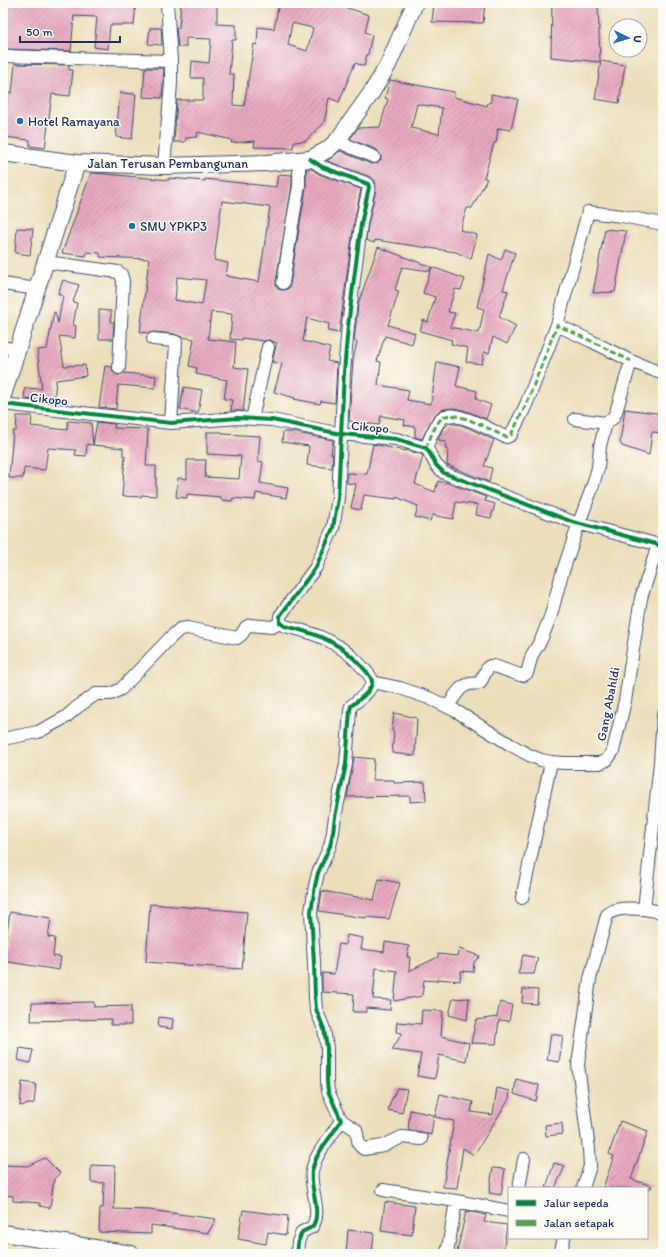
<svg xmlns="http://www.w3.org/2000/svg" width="666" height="1257" viewBox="0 0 666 1257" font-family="Itim,sans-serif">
<defs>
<pattern id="building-hatch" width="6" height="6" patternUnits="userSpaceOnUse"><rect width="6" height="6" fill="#e7a9c0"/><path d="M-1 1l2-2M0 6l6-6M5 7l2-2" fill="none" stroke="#ba8a9f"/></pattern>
</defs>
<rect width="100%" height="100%" fill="#fdfcf7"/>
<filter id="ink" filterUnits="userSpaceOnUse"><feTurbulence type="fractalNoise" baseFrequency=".025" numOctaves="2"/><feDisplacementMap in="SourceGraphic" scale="8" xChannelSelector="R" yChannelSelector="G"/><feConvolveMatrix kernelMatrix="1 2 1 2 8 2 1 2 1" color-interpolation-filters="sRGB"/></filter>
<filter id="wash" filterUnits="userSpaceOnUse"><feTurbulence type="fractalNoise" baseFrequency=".012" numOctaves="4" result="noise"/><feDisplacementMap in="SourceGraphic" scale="16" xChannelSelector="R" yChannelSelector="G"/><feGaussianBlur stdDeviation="0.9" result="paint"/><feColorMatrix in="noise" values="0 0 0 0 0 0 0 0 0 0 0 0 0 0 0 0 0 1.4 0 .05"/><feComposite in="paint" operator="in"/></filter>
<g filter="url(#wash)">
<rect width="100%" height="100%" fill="#ecdeba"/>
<g id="blocks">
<path fill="url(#building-hatch)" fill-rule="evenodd" d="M6,3H136L134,25H110L108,49L94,47L97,17L74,16L71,51L3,49V25Z
M181,3H217V24L236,25V40H232L229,74H234L233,105L244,106L254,44L257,45L258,27L274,29L279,3H332L369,15L365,32L372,35L368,54H367L364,66L355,63L339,102L329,98L324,123L305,141L294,142L293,148L254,147L255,141L231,143L232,140L198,132L197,137L186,138L185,142H174L177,100H203V78H191L192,61L209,63L211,39L186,38V47H178L176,28H179ZM292,23L313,28L307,51L288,45Z
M434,3H485L483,23L432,22Z
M552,3H598L600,62L551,57Z
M150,28H161L162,45L148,44Z
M601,61L625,65L619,103L595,99Z
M15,64L69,65V70H73L70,96L52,94L45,148L30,146V140L4,137L8,92L12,93Z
M145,68H164L162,98L143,97Z
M390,80L454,92V97L487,106L488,103L491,102V94L518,99L511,130L498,128L496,143H494L484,178L487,179L472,208H467L460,230L477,235L471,259L456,252L375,240L374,243L366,240L368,225L376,189L375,181L371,177L327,161L340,151L371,164L378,163L381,160V156L377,150L350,139L358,128L380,127L388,99L385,98ZM417,104L442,108L439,134L411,128Z
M120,93L136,94L132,139L116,137Z
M306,169H312L319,174L361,189L354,223L339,333L328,331L329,324L307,318L303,341L330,348L327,361L337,363L335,403L321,401L320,404L294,399L295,398L274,392L282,364L272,362L277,343L269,340L264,341L242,338V340L230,339L232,314L211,312L208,339L236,342L234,367L248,369L243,411H231L232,400L224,399L227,380L196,374L197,368L189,366L194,339L182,337L174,334L154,332L149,333L140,332L149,259L100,257V253L87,252L86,256L62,253L91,173L106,174L169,180V178L205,181V179L276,187L278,174L292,175V185L276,282V285L278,289L281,290H285L289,288L290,284L306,187ZM222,201L270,207L259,282L226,276L228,263L214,260ZM177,277L206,280L202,305L175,300Z
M17,228L33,229L30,255L15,253Z
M605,229L626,231L615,292L593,293Z
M378,247L431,267L430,271L402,267L395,290L399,291L388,325L415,333L412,344L385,336L377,361L381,362L378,385L409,390L407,400L431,404L437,362L460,367L456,386L477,391L476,399L491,405L486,419L464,410L454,408L444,409L439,411L433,417L422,439L415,437V427L404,425L405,420L381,416L379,425L349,421L353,360L357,342L354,341L358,304Z
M505,249L515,253L503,290L508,291L499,317L516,326L507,344L493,337L489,353L484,352L482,364L466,362L468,348L451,344L452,340L420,331L423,320L428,322L435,297L423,293L432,267L465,279L461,290L455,289L448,312L455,313L450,327L479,333L484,309L477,307L489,254L501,260Z
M63,280L79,285L73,302L77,303L73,325L76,326L75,338L59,336L64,366L85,365L86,376L56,380L54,402L24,399L25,388L42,389L37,350L47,349L54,312H55L58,323L63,296L58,294Z
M99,310L111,311V322H114L113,339H99Z
M105,366L112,367L113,372L118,375L124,373L156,376L155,388L118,385L116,409L99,407Z
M184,387L202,390L198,413L180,409Z
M625,409L663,414V433L652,432L649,455L622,446L620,442Z
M17,416H32L31,426L67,430L68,421L91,423L93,445L87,444L86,456L75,455L76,450L48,448L45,470L24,468L23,478H9L13,431H16Z
M97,422L115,424L114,428L148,429L146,466H156V496L141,495V497L122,496L125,456H123V448L93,445Z
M449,423L461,425L469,428L494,440L484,466L492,468L489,482L447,465L448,449H445L446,441L438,440L443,429Z
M207,432H222V434L260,436L258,461L263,462L260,483L288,488L286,498L256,493L255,500L233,498L232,501L221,500V497L187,494V498L176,497L178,478L187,479V460H206L205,477L239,479L241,456L207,454Z
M283,432H292L333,440L331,454H333L332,468L307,465L309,446L282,442Z
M373,444L405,451V450L421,454L423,456L415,484L435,492L438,481L445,483V482L486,497L485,501L495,504L491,518L476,515L478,505L456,502L453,519L432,515L430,521L415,517L418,506L396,497V499L364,495L361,510L351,508L356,484L347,483V473L367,474Z
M394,713L417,718L415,756L392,753L394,732L392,731Z
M354,757L374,759L373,780H394V783L425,782L426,801L410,802V796L347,797Z
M379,879L400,883L389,919L365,917V918L319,911L322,891L374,900Z
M150,904L247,912L242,969L146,962Z
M10,912L51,918L48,937L55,938L53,956L61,957L59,970L3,961V950H4Z
M347,935L363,938L361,949L384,952L385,942L409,946L407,957H410L409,971L438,957V954L457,956L459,949L480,956L474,962L473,972L461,971L460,981L438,979L437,981L424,980L422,996L394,1001L397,971L376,968L373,999L391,1000L390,1010L366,1008V1012H353L354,994L322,992V973L334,974L339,944L345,945Z
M523,955L538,958L534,974H518Z
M523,989L538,990L537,1004L522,1003Z
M469,998L467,1020L449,1015L453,999Z
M94,1002V1007L131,1006V1025H111V1019L31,1021L32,1003Z
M500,1002L512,1005L509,1021L499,1020L496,1044L471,1043L476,1020L497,1017Z
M422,1010L443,1011L441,1036L469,1043L466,1061L439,1055L435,1079L417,1076L421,1054L392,1050L402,1033L396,1032L397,1022L421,1024Z
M159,1017L173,1019L172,1029L158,1027Z
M551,1034L563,1036L559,1062L547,1060Z
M20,1048L33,1050L30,1063L18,1060Z
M516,1079L539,1085L536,1101L514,1094Z
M22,1082L36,1084L34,1103L20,1106Z
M397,1088L407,1089L402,1113L388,1110L390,1103Z
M497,1088L510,1091L509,1099L474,1155L463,1148L457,1188L443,1187L454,1121L435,1117L440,1094L473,1102L471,1112L493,1115Z
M410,1110L434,1115L431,1135L422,1132L408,1130Z
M620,1121L648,1131L631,1179L652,1186L651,1188H603L614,1156L609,1154Z
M562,1123L563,1134L546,1136L545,1125Z
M45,1158L60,1173L54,1179L50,1208L40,1206V1203L13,1201V1196L3,1195V1165L27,1166Z
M554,1163L565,1166L555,1188H546Z
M91,1165L115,1166L114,1209L149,1210L216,1219L208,1233L151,1225V1234L99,1232L100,1208H103L104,1183L91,1182Z
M493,1168L505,1169L501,1195L489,1193Z
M385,1202L415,1206L412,1235L381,1231Z
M243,1210L288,1216L286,1235L268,1232L266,1244L238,1239Z
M466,1211L486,1215L484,1222L507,1225L503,1254H465L457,1252Z
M348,1230L374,1233L372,1254H346Z"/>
</g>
</g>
<g filter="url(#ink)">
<use href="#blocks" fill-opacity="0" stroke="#3a496c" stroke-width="1"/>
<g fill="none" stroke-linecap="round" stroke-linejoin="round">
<g stroke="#3a496c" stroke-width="14">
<path id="minor" d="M3,56L171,61
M337,141L374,157
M164,166L171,84V61L167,3
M46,262L118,272L121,274L123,281L119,368
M283,283L293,219L299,186V160
M3,284L37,289
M557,325L591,341L631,361
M153,339L173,341L176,342L171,423
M3,347L17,350
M3,404L171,423L238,418L272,420L341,434L396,439L426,448L429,452L436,465L444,473L573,522L663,546
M252,419L268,347
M575,419L606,423L613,418L616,412L631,361L663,374
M426,448C430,439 434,426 442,418C452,408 492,430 503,436L507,437L511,435L526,405L557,325L588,212L622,216L663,224
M372,682L400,688L429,698L456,711L511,745L529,755L541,760L551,762L564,763H600L607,760L613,751L625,701L641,598L658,545
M448,707C453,700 458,687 467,685C471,683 476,684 480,683L488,667L490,666H494L520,675H524L527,673L532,655L541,640L551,615L561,577L579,523L592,488L598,468L600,446L606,423
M3,739L38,732L66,717L76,708L96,694H111L121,689L171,637L180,629L187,628L237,638L242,634L246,627L250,625L272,627L280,623
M522,898L551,762
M644,909L663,912
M341,1120L356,1130C359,1138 356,1145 364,1149L383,1146L402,1137L421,1139
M519,1188L524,1159
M583,1188L590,1166L589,1149L578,1065L590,979L607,915C617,906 631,909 644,909L660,763L663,715
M383,1190L456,1201L509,1211
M297,1254L298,1242L302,1232L312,1227C323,1212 309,1188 312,1171C316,1151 332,1137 341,1120L328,1091L327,1082V1048L324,1029L316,1009L315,997L314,963L311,912L315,886L318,873L330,846L333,832L335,817L346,764L350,710L351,706C358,700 370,693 372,683C373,678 368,674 365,670C342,643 319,634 285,626L280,623V616L316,567L333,528L338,498L344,372L348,326L361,224L369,187L368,184L322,167L310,159
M447,1254L456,1201
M560,1254L564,1238"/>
</g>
<g stroke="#3a496c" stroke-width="18">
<path id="tertiary" d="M3,153L77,163L164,166L266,163L310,159L327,150L337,141L372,92L388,65L415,3
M3,395L77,163
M3,1233L131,1254"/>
</g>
<use href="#minor" stroke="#fff" stroke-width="12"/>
<use href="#tertiary" stroke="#fff" stroke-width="16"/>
<path stroke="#4fa44a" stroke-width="3" stroke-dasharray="6 3" stroke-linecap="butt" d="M426,448C430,439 434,426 442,418C452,408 492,430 503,436L507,437L511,435L526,405L557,325L591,341L631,361"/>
<g stroke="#fdfcf7" stroke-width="6">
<path id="cycleway" d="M3,404L171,423L238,418L272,420L341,434L396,439L426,448L429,452L436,465L444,473L573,522L663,546
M297,1254L298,1242L302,1232L312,1227C323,1212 309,1188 312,1171C316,1151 332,1137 341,1120L328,1091L327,1082V1048L324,1029L316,1009L315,997L314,963L311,912L315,886L318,873L330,846L333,832L335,817L346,764L350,710L351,706C358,700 370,693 372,683C373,678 368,674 365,670C342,643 319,634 285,626L280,623V616L316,567L333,528L338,498L344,372L348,326L361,224L369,187L368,184L322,167L310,159"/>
</g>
<use href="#cycleway" stroke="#00873e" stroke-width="4"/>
</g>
</g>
<g fill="#1f6fb2" stroke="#fdfcf7" stroke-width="1.5">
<circle cx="20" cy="121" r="4"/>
<circle cx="132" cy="226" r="4"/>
</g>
<g text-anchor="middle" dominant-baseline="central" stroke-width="3" stroke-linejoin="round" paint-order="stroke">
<g font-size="13" fill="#1b2f5e" stroke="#fdfcf7" text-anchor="start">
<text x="28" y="121">Hotel Ramayana</text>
<text x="140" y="226">SMU YPKP3</text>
</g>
<g font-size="13" fill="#1b2f5e" stroke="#fdfcf7">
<text x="168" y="163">Jalan Terusan Pembangunan</text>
<text transform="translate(49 399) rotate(6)">Cikopo</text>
<text transform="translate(370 427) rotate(5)">Cikopo</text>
<text transform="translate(608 704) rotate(-79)">Gang Abahldi</text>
</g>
</g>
<rect width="666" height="1257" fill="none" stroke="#fdfcf7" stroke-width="16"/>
<rect x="508" y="1187" width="140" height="52" fill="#fdfcf7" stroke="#a3aaba"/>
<rect x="516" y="1200" width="20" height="6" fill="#00873e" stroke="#a3aaba"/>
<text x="544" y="1207" font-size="12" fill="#1b2f5e">Jalur sepeda</text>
<rect x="516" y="1220" width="20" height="6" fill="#4fa44a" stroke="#a3aaba"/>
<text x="544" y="1227" font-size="12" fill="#1b2f5e">Jalan setapak</text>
<g transform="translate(628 38) rotate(95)"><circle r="19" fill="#fdfcf7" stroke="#a3aaba"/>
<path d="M0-3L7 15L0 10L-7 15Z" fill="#1f6fb2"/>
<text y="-6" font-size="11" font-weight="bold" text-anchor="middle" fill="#1b2f5e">U</text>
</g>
<path d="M20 36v6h100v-6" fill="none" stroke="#1b2f5e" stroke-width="2"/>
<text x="26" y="36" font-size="12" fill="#1b2f5e" stroke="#fdfcf7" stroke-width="3" paint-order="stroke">50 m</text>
</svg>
